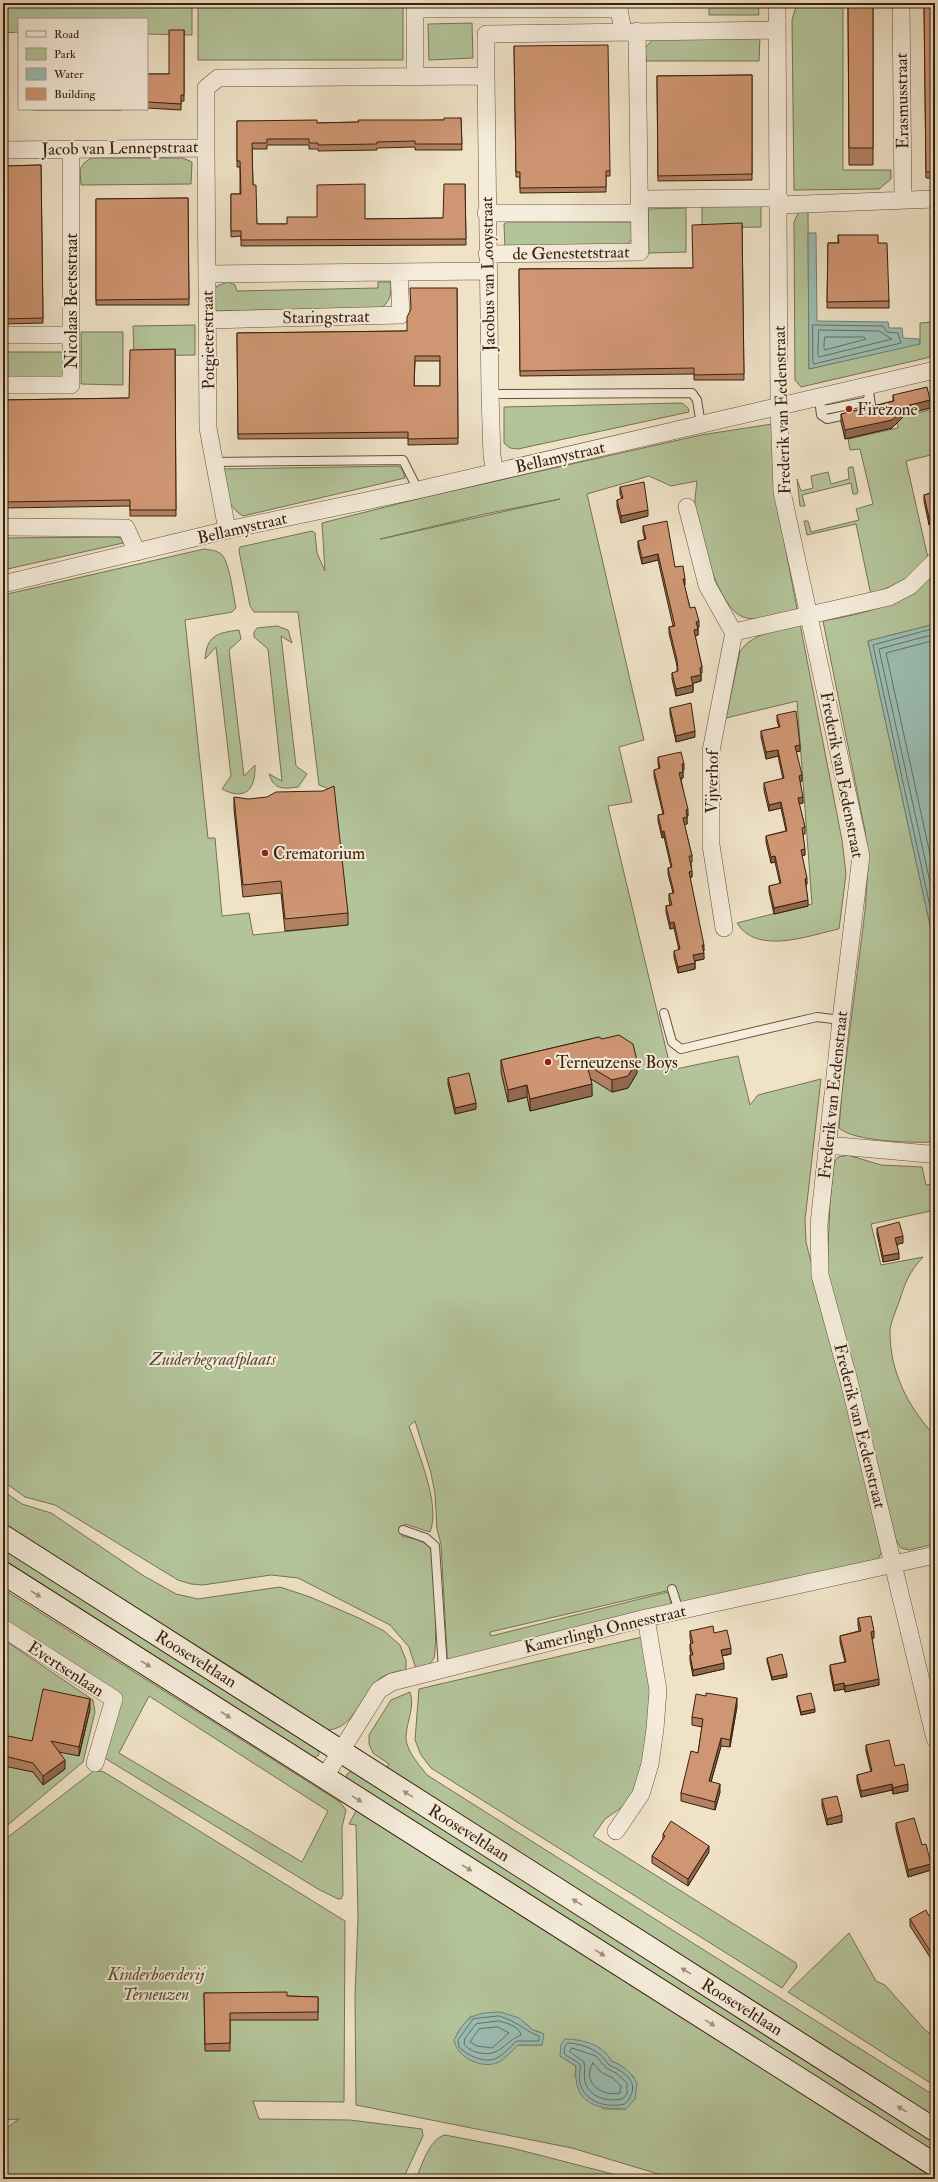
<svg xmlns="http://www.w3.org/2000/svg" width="938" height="2182" viewBox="0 0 938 2182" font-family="'IM FELL Double Pica',serif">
<rect width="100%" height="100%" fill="#efe2c7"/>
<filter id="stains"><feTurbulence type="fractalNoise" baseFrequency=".005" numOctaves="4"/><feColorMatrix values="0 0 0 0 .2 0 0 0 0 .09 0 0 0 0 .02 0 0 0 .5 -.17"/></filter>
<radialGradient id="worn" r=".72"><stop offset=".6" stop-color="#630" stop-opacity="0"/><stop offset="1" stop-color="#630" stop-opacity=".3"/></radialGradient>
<path fill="#b4c49a" stroke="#767254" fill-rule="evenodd" d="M3,3H192V35L147,34V19H19V32L3,33Z
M198,3H403V60H198Z
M709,3H758L759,15H709Z
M797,3H843V170H891V179L879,189L794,190L792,20Z
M472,23L473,58L429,60L428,24Z
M760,37L759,61H646L645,48L653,39Z
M91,158H183L192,162L191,184L81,185L80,169L84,163Z
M702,201H761V227L702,228Z
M686,208V252L649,253L648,209Z
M799,211H808L809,369L920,343V323L933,322L932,302H935V356L801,387L795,380L794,222Z
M507,222H634L633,238L626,246L505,248L504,224Z
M228,282L235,285L237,291L378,288V282H391C391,294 391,299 382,308L214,311V292L217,286Z
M195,325V355L134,356L133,326Z
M81,332H123V385L81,384Z
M3,352H67V378H3Z
M935,378V454L906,461L928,558L903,581L871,595L856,524L807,535L804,521H808L811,532L859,520L856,509L873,504L860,449L850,450L848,439L898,428L897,418L933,409L930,393Z
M682,403L688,408L689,412L518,449L510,448L504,443V407Z
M772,424L774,487L797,609C780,614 761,623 743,617C719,609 699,536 695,511C694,501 696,491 697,481L671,486L649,476L587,494L644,740L619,747L632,802L608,806L671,1070L738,1056L750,1105L758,1095L821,1079L805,1220L806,1242L883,1549L878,1559L682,1606L675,1589L490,1632L491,1636L668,1592L672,1607L453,1661L447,1658V1652L441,1544L437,1529L435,1494L431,1473L415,1421L409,1426C418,1453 441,1505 430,1532L405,1524L402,1536C414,1539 427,1540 433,1553C436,1561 437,1652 434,1658C430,1666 423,1667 416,1669L409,1647L390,1625L298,1578L271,1575L203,1585L191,1584L178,1580L55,1505L25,1497L3,1481V595L204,549C210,550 217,550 222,555C230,564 233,595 236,608L232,612L185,620L208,838H215L222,916L249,913L253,935L348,925L334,791L319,785L298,612H254L250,606L239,551L240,547L312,531L315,533L317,553L325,571L322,523L429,496L701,435ZM560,499L381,539H380L485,514Z
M399,466L403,471L405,478L243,516C225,505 225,489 222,469Z
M850,467H853L858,492L857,494H853L851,483L802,495L805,506H800L797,479L801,491L813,488L811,476L828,472L831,484L849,479L848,468Z
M114,537L121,538L123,543L3,570V538Z
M935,573V624L868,641L935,948V1142C915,1143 854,1142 839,1128L842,1092L865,911L868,867L865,831L823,621C867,613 902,605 935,573Z
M800,624L842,840L846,874L839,929C810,935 757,956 737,923L812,904L797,701L726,718L740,651C754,632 779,630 800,624Z
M277,626L288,630L292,643L281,636L296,766L307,774L298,787C283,789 274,790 269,774L282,781L268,649L254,637V632L257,628Z
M239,630L241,639L229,650L244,776L255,765C256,790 245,801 222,789L231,776L216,647L205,659C207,635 217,633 239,630Z
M848,1155L881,1165L922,1167L926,1185L935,1184V1210L871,1224L881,1265L923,1257C908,1274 906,1281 899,1302C896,1311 890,1323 890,1332C890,1372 908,1407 935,1436V1544L909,1550L901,1548L896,1540L827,1273L830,1203L834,1163L838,1157Z
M3,1491L22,1504L51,1513L144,1576L176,1594L198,1599L280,1587L310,1597L361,1619L384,1631L400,1645L406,1660V1670C398,1671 389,1673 382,1677C360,1692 356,1730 326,1730L247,1677L3,1526Z
M3,1547L318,1747L319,1755L314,1758L3,1564Z
M3,1589L340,1802L346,1810L342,1827L343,1895L341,1899H338L318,1889L103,1757L111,1703L3,1622ZM149,1696L328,1811L302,1862L119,1753Z
M642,1637L651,1700L642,1774L625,1805L605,1819L593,1836L796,1963L797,1967L782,1988L431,1768L421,1755L415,1740L419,1689Z
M3,1639L93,1700L95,1712L83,1762L3,1829Z
M410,1692C415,1707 407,1720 406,1736C405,1749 419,1765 427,1775L935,2096V2118L386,1769L389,1764L373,1753L369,1744V1735L391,1700Z
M95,1770L104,1772L345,1921L344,2102L253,2101L259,2119L350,2120L422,2129L423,2136L403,2179H3V2131L19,2119L3,2120V1841Z
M353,1770L935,2139V2156L346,1779L347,1774Z
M357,1809L935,2176V2179H675L572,2148L356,2105L355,1996L358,1918L356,1825L349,1824ZM471,2016L525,2023L533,2030L540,2032L542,2045H518L498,2062L457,2033ZM560,2056L611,2061L620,2065L634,2077L626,2109H603L575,2076L576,2066Z
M849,1933L876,1981L885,1985L925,2030L935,2037V2086L788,1992Z
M445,2135L512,2148L632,2179H416C422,2165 429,2139 445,2135Z"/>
<path fill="#9abeb4" stroke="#737f71" d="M808,233H816L817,321L888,322L889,328H902L903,338L919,339L920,344L809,369Z
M935,624V948L868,641Z
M500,2012L519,2018L533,2030L544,2034L542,2045H518C512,2051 506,2058 499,2062C483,2070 457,2058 454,2040C466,2016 473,2013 500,2012Z
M565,2039C581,2039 605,2045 611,2061C623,2065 631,2072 637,2083L635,2099L626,2109C594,2109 573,2103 576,2066L560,2056L561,2044Z"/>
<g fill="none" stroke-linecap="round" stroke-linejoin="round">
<path stroke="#696f60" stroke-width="1" d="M813,325L883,326L887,332L898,333L901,343L814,364L813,362Z
M819,330L879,331L892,339L819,357L818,355Z
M825,337H864L866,339L825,350L824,348Z
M935,628L873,645L935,929
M935,634L879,649L935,905
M935,640L886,653L935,877
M499,2016C515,2020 525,2031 539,2036V2041H517C510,2046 505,2054 497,2058C485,2064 468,2056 459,2047L458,2040L473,2019Z
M499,2021C507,2023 519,2026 521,2035C504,2042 500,2057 480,2053C474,2052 468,2049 464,2044L465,2038L476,2024Z
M498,2027L509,2033L492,2048L477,2046L470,2042L479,2029Z
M568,2043C585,2044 600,2051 609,2065C628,2073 642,2085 625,2104C607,2108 585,2103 580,2083C578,2076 581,2070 580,2064L564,2054L565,2046Z
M572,2048L596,2056L606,2068L616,2073L627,2083V2094L622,2099C607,2102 590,2098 585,2082C583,2075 586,2069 584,2062L570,2052Z
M593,2063L602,2073L613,2078L621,2086L620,2093C601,2097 581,2082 593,2063Z"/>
<g stroke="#66503c" stroke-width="10">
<path id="lane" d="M490,394L692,393L697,400L701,425
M819,404L824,410L864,402L868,400L869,392
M820,407L821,415L827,419L850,414
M862,412L868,410L871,405L869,391
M213,462L403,460L418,490
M664,1013L672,1042L681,1049L817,1017L841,1020
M403,1530L426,1538L435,1546L443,1669
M672,1589L679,1611"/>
</g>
<g stroke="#66503c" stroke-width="18">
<path id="street" d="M777,3L779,406L782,492L861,856L841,1020L819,1224L820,1275L849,1381L935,1739
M901,3L903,199
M415,76V9H619L623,31
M486,76L490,394L492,456L495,472
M206,148L208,428L227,530
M3,150L206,148V88L218,78L486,76V34L777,30
M639,199L779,198
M779,205L935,199
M486,213H639
M487,254L640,252L637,31
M207,274L487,271
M208,320L401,315L399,272
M3,335H71
M3,385H71V150
M687,507L707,585L731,628
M3,527L126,528L137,552
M3,584L227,530L418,490L935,370
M739,631L889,597L910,586L935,561
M724,928L711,845V751L733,637
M827,1145L929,1154L935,1153
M3,1628L114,1699L95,1763
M324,1778L379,1690L392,1682L646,1618L935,1555
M616,1831L641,1794L650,1764L655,1729L658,1690L646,1618"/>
</g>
<g stroke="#38200d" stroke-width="24">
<path id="secondary" d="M3,1536L935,2130
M3,1573L935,2165"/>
</g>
<use href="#lane" stroke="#f5ecdb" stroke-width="8"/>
<use href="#street" stroke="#f5ecdb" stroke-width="17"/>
<use href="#secondary" stroke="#f5ecdb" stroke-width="22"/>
</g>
<path fill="#b28163" stroke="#38200d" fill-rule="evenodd" d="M634,3H658V4H634Z
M848,3H873V165H849Z
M924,3H935V178H926Z
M184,30V101H181V110L147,108V74H169Z
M514,46L610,171V176H606V192L520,193V177H516Z
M3,74H6V110H3Z
M752,75V180L658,181L657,76Z
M33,109H122V110H33Z
M461,118L462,150H415V147L377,148V150L318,151V149H309V145H267V149H252L253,185L257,224H287L365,219L443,218L465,184L466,245L241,246V236L231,237V194H240V167H237V121L317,123L359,122L444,120Z
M41,165L43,323L3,324V166Z
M188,198L189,305H96V199Z
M742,223L744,380H694V374L520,376L519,269L693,268Z
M838,235L878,243L889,301V308H827L828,243H838Z
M457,288L458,444L408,445V438L238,439L237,333L407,331ZM415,361H440V386H414Z
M175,349L176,516H130V506L3,508V400L129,398Z
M893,395L930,408L906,414L892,428L845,439L841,422V414L893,401Z
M934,486H935V523L929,525L924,501V495L934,492Z
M620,487L648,516L621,523L617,506V500L622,499L620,494Z
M643,526L675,567L685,585H684L690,608L699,627L698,628V635L695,636L702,667V673H701V681L693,683V692L676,696L672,679V673L677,672V666L669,633V627L673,626L658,560L642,564L638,547V541L645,540L643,532Z
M670,708L695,737L676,742L670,714Z
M777,715L800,751L796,752L802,781L800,782L803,803L799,804L805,827V834H803L805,855L802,856L807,884L806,885L808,906L774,914L769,892V886L780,884L775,862L771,863L766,842V836L786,831L781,808L769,811L764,790V783L783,779L778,756L766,759L761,737V731L779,727L777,721Z
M658,757L684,770H683V778L681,779L688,816H687V824H684L692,856V862H691L692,877L690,878L704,951H703L704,959L695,961V969L678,973L674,957V951L679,950L674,928L670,929L666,912V906L670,905L669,900V894L673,893L668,874V868L671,867L664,837L662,838L658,821V815L663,814L654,776V770L659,769L658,763Z
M234,797L348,913V925L285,931L281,893L243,897L234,809Z
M599,1037L637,1073L628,1088L612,1092L591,1079L592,1096L530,1111L527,1097L508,1102L501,1072V1060Z
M448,1078L476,1109L455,1114L448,1084Z
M877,1228L903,1243L897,1244L899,1259L883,1262L877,1234Z
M858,1618L874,1638H872L879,1685L845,1692L844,1689L834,1691L830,1671V1665L845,1662L840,1642V1636L859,1631L858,1625Z
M690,1631L714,1633L731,1654L722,1656L724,1669L693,1676L690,1661V1655H691L690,1650V1644H691L690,1637Z
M767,1658L787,1677L772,1680L767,1661Z
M797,1696L815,1712L801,1715L797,1699Z
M737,1706L730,1747L721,1746L711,1782L720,1792L715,1810L681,1801V1793L698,1753L702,1727L692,1725V1717Z
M90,1709L79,1756L59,1752L65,1769L43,1785L33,1772L4,1766V1756Z
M866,1745L895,1766L908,1791L893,1794L892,1790L861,1797L857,1781V1775L871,1772L866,1751Z
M822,1799L842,1822L827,1825L822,1806Z
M896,1823L922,1845L931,1870L908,1877L896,1829Z
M663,1834L709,1852L688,1886L652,1863V1856L663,1839Z
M935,1913V1965L910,1926V1919L929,1916Z
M204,1993L287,1996L318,1997V2020H230V2051H205Z"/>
<path fill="#916950" stroke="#38200d" d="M930,400V408L906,414L892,428L845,439V430L906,406Z
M648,510V516L621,523V516Z
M935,516V523L929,525V518Z
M658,554V560L642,564V558Z
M683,579H685V585H683Z
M699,621V627L696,628V622Z
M698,629V635L694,637V630Z
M701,675V681L691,684V677Z
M693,685V692L676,696V689Z
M695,731V737L676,742V736Z
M800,745V751L795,752V746Z
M778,750V756L766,759V752Z
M682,764H684V770L682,771Z
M683,772V778L679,779V773Z
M802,775V781L799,782V776Z
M803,797V803L798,804V798Z
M781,802V808L769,811V805Z
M688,809V816H686V810Z
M687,817V824L683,825V818Z
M664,831V837L662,838V832Z
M805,849V855L801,856V850Z
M775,856V862L771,863V857Z
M692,871V877L689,878V872Z
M807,878V884L805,885V879Z
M808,900V906L774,914V908Z
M674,922V928L670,929V923Z
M702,945H704V951L702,952Z
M704,953V959L693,961V955Z
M695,963V969L678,973V967Z
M637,1061V1073L628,1088L612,1092V1080Z
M592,1084V1096L530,1111V1099Z
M527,1085V1097L508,1102V1090Z
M476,1103V1109L455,1114V1108Z
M903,1236V1243L895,1245V1238Z
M899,1253V1259L883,1262V1256Z
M874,1631V1638H871V1632Z
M731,1648V1654L721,1656V1650Z
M724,1663V1669L693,1676V1670Z
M787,1674V1677L772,1680V1677Z
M879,1679V1685L845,1692V1686Z
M844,1683V1689L834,1691V1685Z
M737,1698V1706L730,1747V1740Z
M90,1699V1709L79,1756V1747Z
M815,1709V1712L801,1715V1712Z
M721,1738V1746L709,1789V1781Z
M65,1760V1769L43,1785V1776Z
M720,1784V1792L715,1810V1802Z
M892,1784V1790L861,1797V1791Z
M908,1784V1791L893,1794V1788Z
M842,1815V1822L827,1825V1819Z
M709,1846V1852L688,1886V1879Z
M931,1864V1870L908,1877V1870Z"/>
<path fill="#cf9673" stroke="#38200d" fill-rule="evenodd" d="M848,3H873V148H849Z
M924,3H935V172H926Z
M169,30H184V95H181V104L147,102V74H169Z
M608,45L610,171H606V187L520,188V172H516L514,46Z
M3,74H6V104H3Z
M752,75V174L658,176L657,76Z
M444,118H461L462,144H415V141L377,142V144L318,145V143H309V139H267V143H252L253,185H256L257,224H287V217H317V185L365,184V219L443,218L444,184H465L466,239L241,240V231H231V194H241L240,161H237V121L317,120V123L359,122L358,120H444Z
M41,165L43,318L3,319V166Z
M188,198L189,299L96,300V199Z
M742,223L744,374L694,375V368L520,371L519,269L693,268L692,225Z
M838,235H878V243H887L889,301L827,302L828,243H839Z
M410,288H457L458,438L408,439V432L238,434L237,333L407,331V317L411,309ZM415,356H440V386H414Z
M175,349L176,510H130V500L3,502V400L129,398L130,350Z
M927,387L930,400L906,406L892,420L845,430L841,414L894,401L893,395Z
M644,482L648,510L621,516L617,500L623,498L620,487Z
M934,486H935V516L929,518L924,495L935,492Z
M667,521L675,567L683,566L685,579H683L690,608L695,607L699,621L696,622L698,629L694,630L702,667L700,668L701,675L691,677L693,685L676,689L672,673L678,671L677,660L669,627L675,626L658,554L642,558L638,541L646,539L643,526Z
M691,703L695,731L676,736L670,708Z
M796,711L800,745L795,746L802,775L799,776L803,797L798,798L805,827L802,828L805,849L801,850L807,878L805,879L808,900L774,908L769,886L781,883L775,856L771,857L766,836L787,831L781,802L769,805L764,783L784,778L778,750L766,752L761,731L780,727L777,715Z
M681,752L684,764H682L683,772L679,773L688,809L686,810L687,817L683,818L692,856H689L692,871L689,872L704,945H702L704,953L693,955L695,963L678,967L674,951L680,949L674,922L670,923L666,906L672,905L669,894L674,893L668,868L672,867L664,831L662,832L658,815L664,814L654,770L660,768L658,757Z
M334,786L348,913L285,919L281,881L243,885L234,797L248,799L267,797L276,792L323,791Z
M619,1035L633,1044L637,1061L628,1076L612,1080L587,1065L592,1084L530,1099L527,1085L508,1090L501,1060L599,1037L602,1039Z
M469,1073L476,1103L455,1108L448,1078Z
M899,1222L903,1236L895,1238L899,1253L883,1256L877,1228Z
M871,1616L874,1631L871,1632L879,1679L845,1686L844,1683L834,1685L830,1665L846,1662L840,1636L861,1631L858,1618Z
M713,1626L714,1633L727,1630L731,1648L721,1650L724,1663L693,1670L690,1655H693L690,1644L693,1643L690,1631Z
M782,1654L787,1674L772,1677L767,1658Z
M43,1689L90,1699L79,1747L51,1741L65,1760L43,1776L33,1763L4,1756L8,1736L32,1741Z
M706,1693L737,1698L730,1740L721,1738L709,1781L720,1784L715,1802L681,1793L691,1751L698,1753L703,1719L692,1717L696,1694L706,1696Z
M811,1693L815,1709L801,1712L797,1696Z
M889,1740L895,1766L904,1764L908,1784L893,1788L892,1784L861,1791L857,1775L872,1771L866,1745Z
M837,1796L842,1815L827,1819L822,1799Z
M914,1818L922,1845L926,1844L931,1864L908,1870L896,1823Z
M671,1821L709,1846L688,1879L652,1856L665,1836L663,1834Z
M926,1910L929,1916L935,1913V1959L910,1919Z
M287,1992V1996L318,1997V2012L230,2013V2043L205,2044L204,1993Z"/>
<defs><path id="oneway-solid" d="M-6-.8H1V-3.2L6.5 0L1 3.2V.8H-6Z"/></defs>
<g fill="#a0907e">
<use href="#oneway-solid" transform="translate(36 1594) rotate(32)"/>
<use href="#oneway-solid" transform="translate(146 1664) rotate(32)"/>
<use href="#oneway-solid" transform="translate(226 1715) rotate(33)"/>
<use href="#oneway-solid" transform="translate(408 1794) rotate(-148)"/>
<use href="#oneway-solid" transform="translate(357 1799) rotate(32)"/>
<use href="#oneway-solid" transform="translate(467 1868) rotate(32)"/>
<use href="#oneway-solid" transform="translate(577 1902) rotate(-148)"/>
<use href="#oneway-solid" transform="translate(600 1953) rotate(32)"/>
<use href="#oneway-solid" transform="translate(686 1971) rotate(-148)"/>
<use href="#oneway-solid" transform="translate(710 2023) rotate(32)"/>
<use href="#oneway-solid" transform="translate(902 2109) rotate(-148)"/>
</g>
<g fill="#8f2418" stroke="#f5ecdb" stroke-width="1.5">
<circle cx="849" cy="409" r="4"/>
<circle cx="265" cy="853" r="4"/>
<circle cx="548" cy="1062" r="4"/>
</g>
<g text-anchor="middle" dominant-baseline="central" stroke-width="4" stroke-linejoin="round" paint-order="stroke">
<g font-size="17" fill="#38200d" stroke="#f5ecdb">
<text transform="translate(902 101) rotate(-91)">Erasmusstraat</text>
<text transform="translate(120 148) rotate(-1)">Jacob van Lennepstraat</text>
<text transform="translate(571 253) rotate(-1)">de Genestetstraat</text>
<text transform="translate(488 274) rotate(-91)">Jacobus van Looystraat</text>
<text transform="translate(71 301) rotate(-90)">Nicolaas Beetsstraat</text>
<text transform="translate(326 317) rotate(-1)">Staringstraat</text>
<text transform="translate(208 340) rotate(-91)">Potgieterstraat</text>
<text transform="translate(782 410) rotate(-92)">Frederik van Eedenstraat</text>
<text transform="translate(560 457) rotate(-13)">Bellamystraat</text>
<text transform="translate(242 528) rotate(-13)">Bellamystraat</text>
<text transform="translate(842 775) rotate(79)">Frederik van Eedenstraat</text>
<text transform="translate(712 782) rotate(-89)">Vijverhof</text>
<text transform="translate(833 1095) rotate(-84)">Frederik van Eedenstraat</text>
<text transform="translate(860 1426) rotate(76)">Frederik van Eedenstraat</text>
<text transform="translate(605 1629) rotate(-13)">Kamerlingh Onnesstraat</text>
<text transform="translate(196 1659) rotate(32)">Rooseveltlaan</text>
<text transform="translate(66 1669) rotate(33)">Evertsenlaan</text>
<text transform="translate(469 1833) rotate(32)">Rooseveltlaan</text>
<text transform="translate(742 2007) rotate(32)">Rooseveltlaan</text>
</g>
<g font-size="17" fill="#38200d" stroke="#f5ecdb" text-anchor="start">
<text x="857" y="409">Firezone</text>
<text x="273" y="853">Crematorium</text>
<text x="556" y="1062">Terneuzense Boys</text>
</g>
<g font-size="17" font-style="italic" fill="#5d5137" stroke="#f5ecdb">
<text x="213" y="1359">Zuiderbegraafplaats</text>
<text x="156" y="1974">Kinderboerderij<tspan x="156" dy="20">Terneuzen</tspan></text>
</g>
</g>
<rect width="938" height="2182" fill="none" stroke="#efe2c7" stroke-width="16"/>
<rect x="4" y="4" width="930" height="2174" fill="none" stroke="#38200d" stroke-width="2"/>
<rect x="8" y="8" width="922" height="2166" fill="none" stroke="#38200d"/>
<rect x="18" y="18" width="130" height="92" fill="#f5ecdb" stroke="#a99a89"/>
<rect x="26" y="31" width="20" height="6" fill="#f5ecdb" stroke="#a99a89"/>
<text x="54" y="38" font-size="12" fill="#38200d">Road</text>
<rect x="26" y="48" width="20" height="12" fill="#b4c49a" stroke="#a99a89"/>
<text x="54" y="58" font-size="12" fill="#38200d">Park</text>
<rect x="26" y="68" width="20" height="12" fill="#9abeb4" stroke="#a99a89"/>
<text x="54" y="78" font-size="12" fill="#38200d">Water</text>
<rect x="26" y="88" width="20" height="12" fill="#cf9673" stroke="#a99a89"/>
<text x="54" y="98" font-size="12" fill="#38200d">Building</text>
<rect width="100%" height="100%" filter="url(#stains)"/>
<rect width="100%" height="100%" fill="url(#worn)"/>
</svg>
